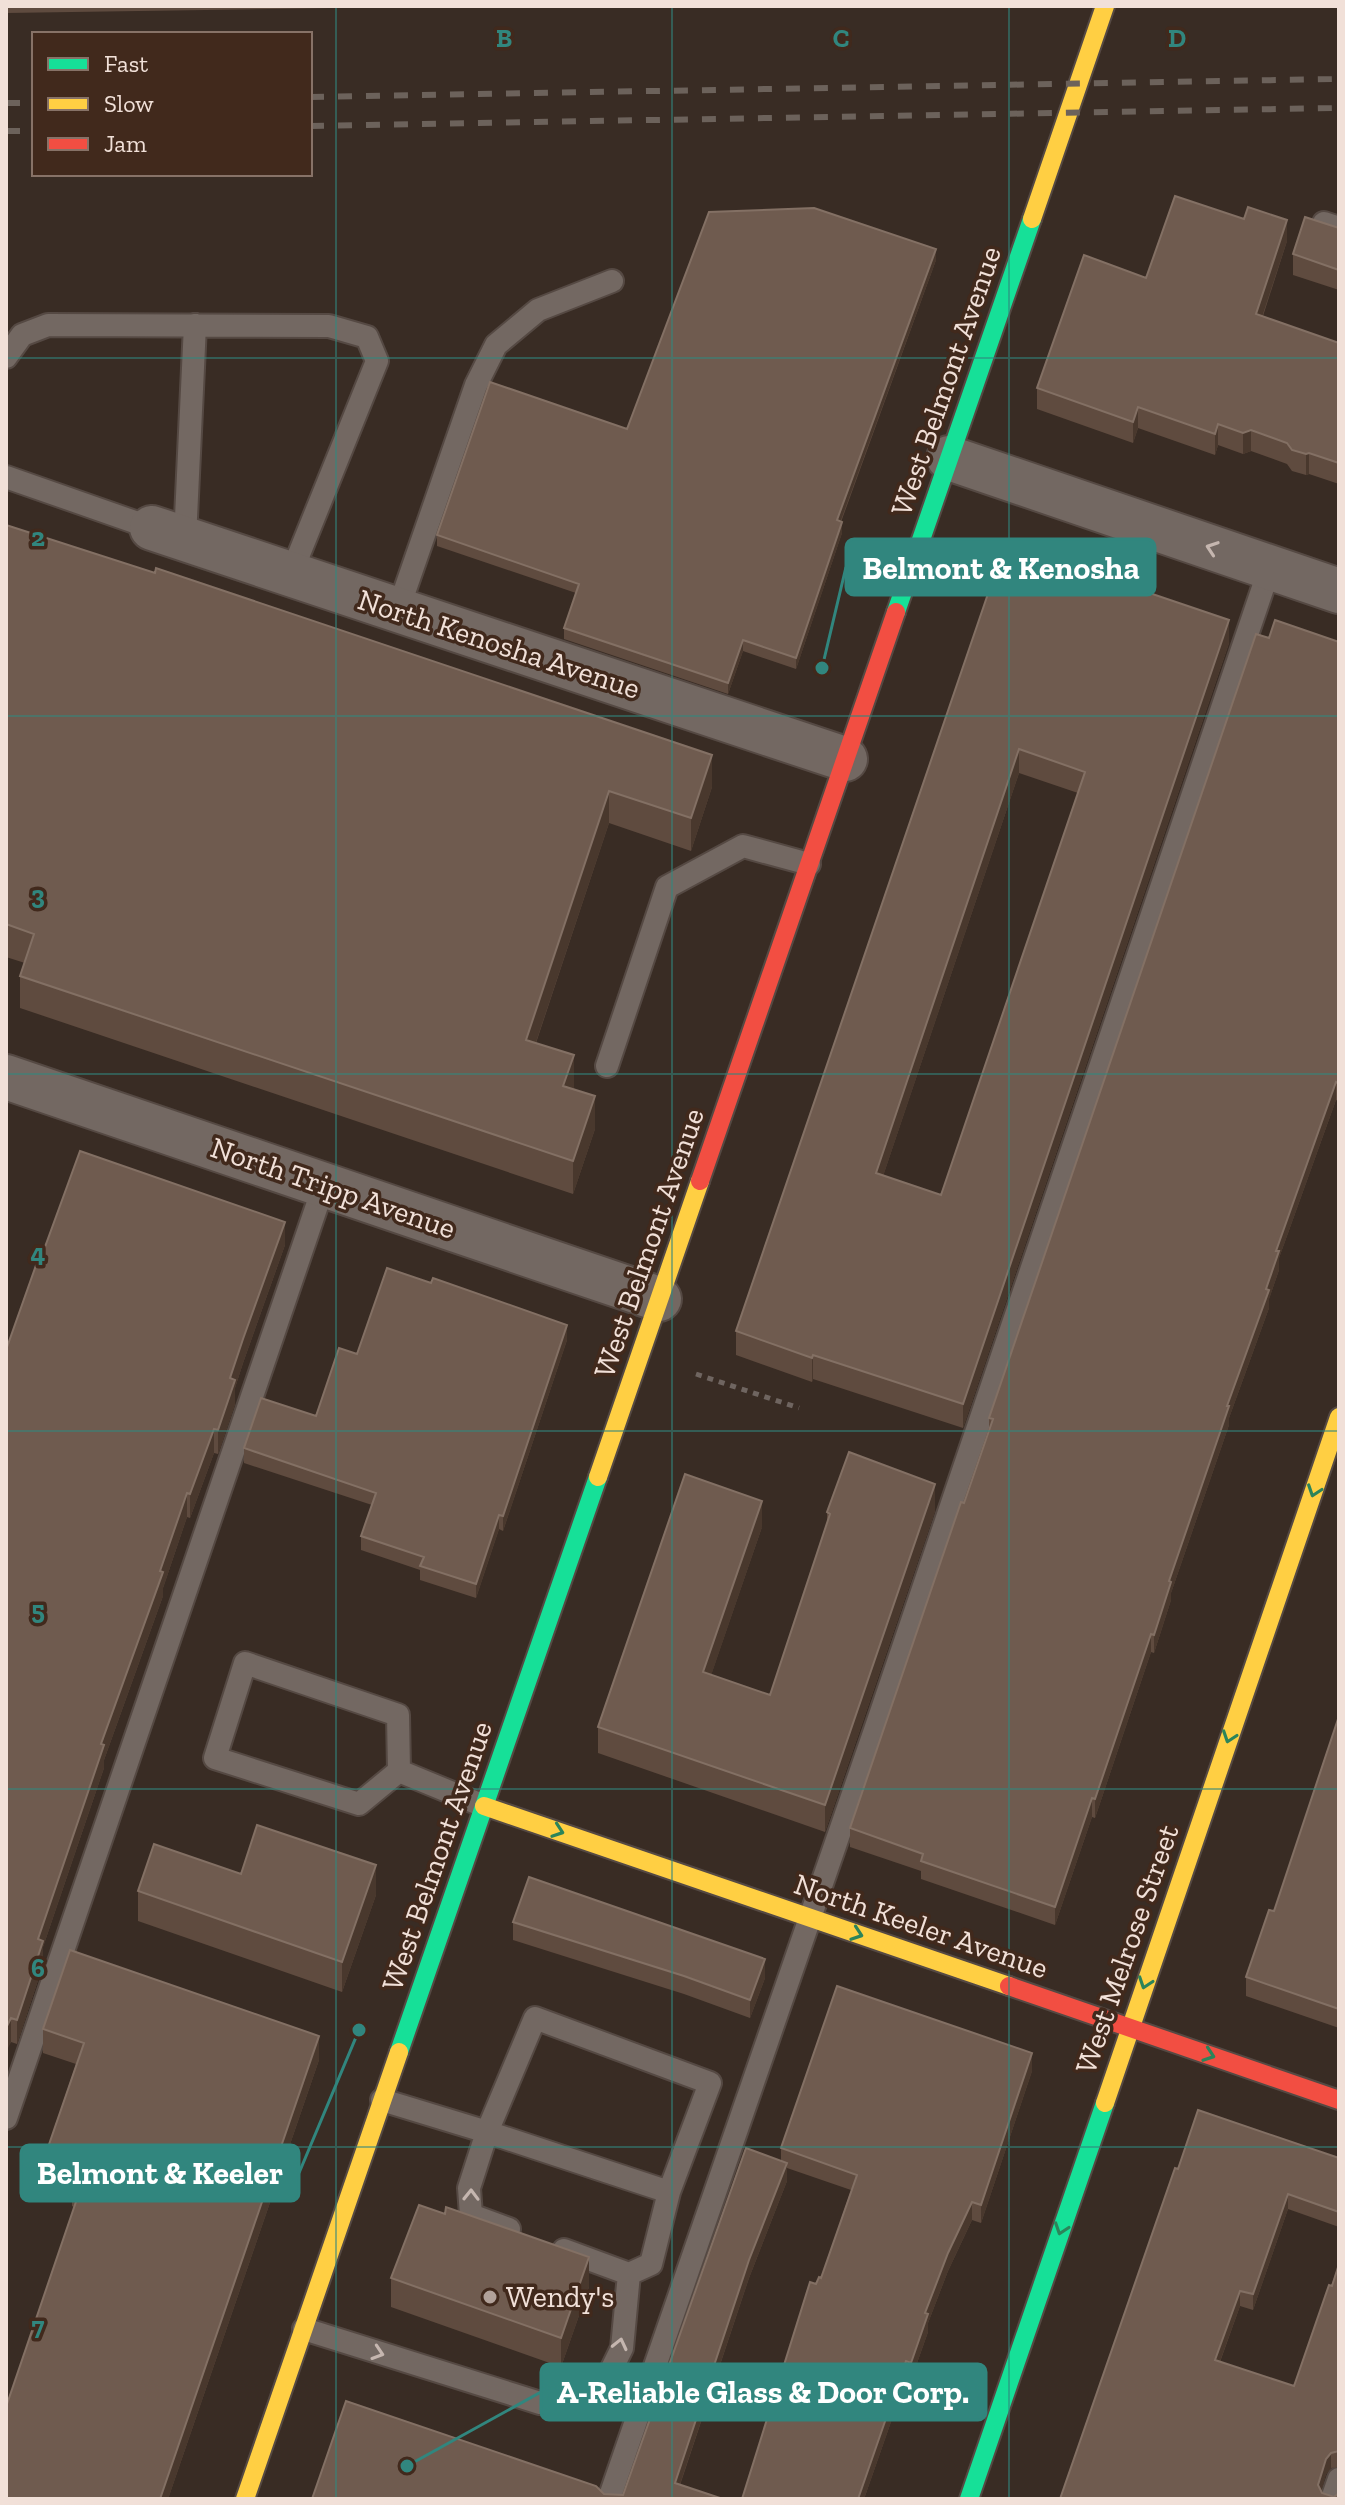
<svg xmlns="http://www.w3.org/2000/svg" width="1345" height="2505" viewBox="0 0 1345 2505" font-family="'Zilla Slab',serif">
<rect width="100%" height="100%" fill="#392c24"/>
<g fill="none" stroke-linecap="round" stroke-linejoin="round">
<g stroke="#554943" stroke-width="26">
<path id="lane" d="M1324,223L1339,228
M6,357L22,335L48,325L329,326L367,337L377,361L291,574
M6,477L152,528
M185,539L195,325
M398,610L476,385L496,345L538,310L612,281
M607,1066L667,887L743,846L809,864
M245,1663L398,1715L399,1771L359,1804L215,1758Z
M399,1771L484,1806
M535,2018L710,2083L669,2192L487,2132Z
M382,2100L487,2132L469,2188L471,2215L509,2229
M6,2118L324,1185
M629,2274L651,2264L669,2192
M304,2329L540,2403L597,2399L622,2348L629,2274L564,2250
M609,2499L875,1730L1270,567
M1332,2499L1339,2479"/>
</g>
<g stroke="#554943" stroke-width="48">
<path id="street" d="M949,458L1339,591
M152,528L845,759
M6,1077L659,1299"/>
</g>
<g stroke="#554943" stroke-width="22">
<path id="fast" d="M896,612L1032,219
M399,2052L598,1477
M969,2499L1105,2103"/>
</g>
<g stroke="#554943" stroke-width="22">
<path id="slow" d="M1032,219L1105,6
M598,1477L700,1181
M484,1806L1009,1986
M1105,2103L1339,1417
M245,2499L399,2052"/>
</g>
<g stroke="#554943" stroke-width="22">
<path id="jam" d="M700,1181L896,612
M1009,1986L1339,2100"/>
</g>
<path stroke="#6f6560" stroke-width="5" stroke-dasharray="6 6" stroke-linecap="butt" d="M696,1374L799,1408"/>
<use href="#lane" stroke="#736862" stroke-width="22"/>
<use href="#street" stroke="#736862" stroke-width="44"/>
<use href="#fast" stroke="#16e098" stroke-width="18"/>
<use href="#slow" stroke="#ffcf43" stroke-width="18"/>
<use href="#jam" stroke="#f24e42" stroke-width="18"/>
<path stroke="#6c625b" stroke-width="6" stroke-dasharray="14 14" stroke-linecap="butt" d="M310,97L1339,79
M6,103H34
M310,126L1339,108
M6,131H34"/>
</g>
<path fill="#5f4b3f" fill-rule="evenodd" d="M6,6H332V8L6,13Z
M1339,228V290L1293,275V254Z
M1287,241L1263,316L1339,343V484L1309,474L1306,475L1292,471L1287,464L1251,451L1243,454L1218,445L1215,455L1138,428L1133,443L1037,409V388L1146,278Z
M936,260L841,522L842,533L796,669L743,651L728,694L564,639V628L576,593L437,546V535Z
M6,525L712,787L691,851L609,823L536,1043L574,1088L595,1129L573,1194L20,1008V976L25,963L6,957Z
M1005,544L1229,643L963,1428L813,1379L812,1382L736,1355V1331ZM1019,773L1078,793L941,1195L883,1176Z
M1269,638L1339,642L1338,1101L1336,1100L1279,1258V1270L1269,1299V1308L1229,1418V1425L1171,1593V1600L1154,1653L1151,1652L1095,1818L1092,1817L1055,1925L921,1879V1871L850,1847V1828L989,1428V1418Z
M285,1245L243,1363L235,1388V1404L218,1454L214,1453L190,1518L187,1517L163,1588V1596L104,1760V1768L43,1947V1965L17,2044L11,2042L9,2045L42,1255Z
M567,1340L503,1531L499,1529L476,1598L420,1580V1570L361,1550V1536L372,1505L244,1463V1448L316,1416L357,1354Z
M935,1511L825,1832L598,1753V1727L762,1527L711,1675L770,1695L827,1525V1512Z
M1339,1716V2028L1246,1996V1977L1274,1911Z
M241,1874L376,1895L342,1992L138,1921V1891Z
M513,1922L765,1978L750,2018L684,1994L513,1940Z
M837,1986L1032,2053V2071L981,2223L972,2220L948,2271L928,2323V2332L911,2380L906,2379L864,2499H742L810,2282L816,2284L819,2277L821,2278L851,2190L787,2168V2181L749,2278L680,2485L723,2499H312L346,2401L596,2486L604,2494L623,2495L746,2148L781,2161V2148Z
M43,2029L319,2060L168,2499H6L74,2207L72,2206V2193L44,2183V2159L76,2064L43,2053Z
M1339,2158V2227L1288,2209L1253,2310L1240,2306L1220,2362L1294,2386L1339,2264V2467L1331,2468L1326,2474L1321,2491L1322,2493L1339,2499H1060L1178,2169Z
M445,2214L589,2287L561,2367L391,2307V2278Z"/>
<path fill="#49382d" d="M1287,220V241L1256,335V314Z
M936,249V260L837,531V520Z
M1138,407V428L1133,443V422Z
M1218,424V445L1215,455V434Z
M1251,430V451L1243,454V433Z
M1309,453V474L1306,475V454Z
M842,522V533L796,669V658Z
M1229,620V643L963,1428V1404Z
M743,640V651L728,694V683Z
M1019,749V773L876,1197V1173Z
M712,755V787L691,851V818Z
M609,791V823L526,1072V1040Z
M574,1055V1088L563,1118V1086Z
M1336,1082V1100L1279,1258V1270L1269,1299V1308L1229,1418V1425L1171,1593V1600L1154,1653V1635L1169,1581L1266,1289L1276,1251Z
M595,1096V1129L573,1194V1161Z
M285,1222V1245L243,1363L235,1388V1404L218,1454V1430L230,1378L243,1339Z
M567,1325V1340L503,1531V1516Z
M813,1355V1379L812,1382V1358Z
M214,1429V1453L190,1518V1494Z
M935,1484V1511L825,1832V1805Z
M187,1493V1517L163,1588V1596L104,1760V1768L43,1947V1965L17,2044V2020L38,1939L101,1744Z
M762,1501V1527L703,1699V1672Z
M499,1515V1529L476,1598V1584Z
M1151,1634V1652L1095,1818V1799Z
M1092,1798V1817L1055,1925V1907Z
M376,1865V1895L342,1992V1962Z
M765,1959V1978L750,2018V2000Z
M11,2018V2042L6,2052V2028Z
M319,2036V2060L168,2499H160Z
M1032,2053V2071L981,2223V2205Z
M787,2163V2181L749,2278L675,2499V2483L749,2260Z
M1288,2194V2209L1253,2310V2294Z
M972,2202V2220L948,2271L928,2323V2332L911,2380V2363L925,2313L948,2253Z
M589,2257V2287L561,2367V2338Z
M1240,2291V2306L1215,2375V2360Z
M906,2361V2379L864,2499H858Z
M1331,2453V2468L1326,2474L1319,2499L1318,2485L1326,2459Z"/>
<path fill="#6f5b4f" stroke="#837064" stroke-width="2" fill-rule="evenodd" d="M1175,196L1244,219L1248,207L1287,220L1256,314L1339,343V463L1309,453L1306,454L1292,450L1287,443L1251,430L1243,433L1218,424L1215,434L1138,407L1133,422L1037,388L1084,255L1146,278Z
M814,208L936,249L837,520L842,522L796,658L743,640L728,683L564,628L579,584L437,535L490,382L627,429L709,212Z
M1305,217L1339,228V270L1293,254Z
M6,525L155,573L156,568L712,755L691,818L609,791L526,1040L574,1055L563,1086L595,1096L573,1161L20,976L34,934L6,924Z
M1005,544L1229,620L963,1404L813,1355L812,1358L736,1331ZM1019,749L1085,772L941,1195L876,1173Z
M1275,620L1339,642V1082L1338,1083L1336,1082L1276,1251H1279L1266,1289L1269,1290L1227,1406H1229L1169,1581L1171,1582L1154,1635L1151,1634L1095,1799L1092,1798L1055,1907L921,1861L923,1854L850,1828L961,1502L964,1503L993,1419L989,1418L1256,634L1269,638Z
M80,1151L285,1222L243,1339L230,1378L235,1380L218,1430L214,1429L190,1494L187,1493L160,1571L163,1572L101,1744L104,1745L38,1939L43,1941L17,2020L11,2018L6,2028V1350L40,1254L42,1255Z
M387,1268L431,1283L433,1278L567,1325L503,1516L499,1515L476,1584L420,1566L424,1557L361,1536L376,1493L244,1448L261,1398L316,1416L339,1348L357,1354Z
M849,1452L935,1484L825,1805L598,1727L685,1474L762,1501L703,1672L770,1695L830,1514L827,1512Z
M1339,1716V2009L1246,1977L1269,1910L1274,1911Z
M257,1825L376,1865L342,1962L138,1891L154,1844L241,1874Z
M529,1877L765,1959L750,2000L684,1976L513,1922Z
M70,1950L319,2036L160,2499H6V2407L81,2187L72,2182L75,2171L44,2159L84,2043L43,2029Z
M837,1986L1032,2053L981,2205L972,2202L948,2253L925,2313L928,2314L911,2363L906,2361L858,2499H742L810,2282L816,2284L819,2277L821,2278L857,2175L781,2148Z
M1198,2110L1339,2158V2212L1288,2194L1253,2294L1240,2291L1215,2360L1294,2386L1329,2285L1332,2286L1339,2264V2451L1331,2453L1326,2459L1318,2485L1322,2493L1334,2497L1339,2493V2499H1060L1175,2168L1178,2169Z
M746,2148L787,2163L749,2260L675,2483L723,2499H312L346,2401L596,2486L604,2494L623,2495Z
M419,2205L445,2214L446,2207L589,2257L561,2338L391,2278Z"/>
<defs><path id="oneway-chevron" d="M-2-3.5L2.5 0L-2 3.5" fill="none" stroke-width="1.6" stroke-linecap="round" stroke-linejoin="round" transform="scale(2)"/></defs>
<g stroke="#c5b6af">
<use href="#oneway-chevron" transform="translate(1212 548) rotate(-161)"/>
<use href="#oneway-chevron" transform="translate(471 2195) rotate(-89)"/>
<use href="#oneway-chevron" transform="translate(620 2344) rotate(-77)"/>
<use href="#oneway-chevron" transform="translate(378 2353) rotate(18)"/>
</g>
<g stroke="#2c845a">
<use href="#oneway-chevron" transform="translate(1314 1491) rotate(109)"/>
<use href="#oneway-chevron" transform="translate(1229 1737) rotate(109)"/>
<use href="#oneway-chevron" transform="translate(558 1831) rotate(19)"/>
<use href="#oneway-chevron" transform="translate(857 1934) rotate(19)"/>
<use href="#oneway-chevron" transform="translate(1145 1983) rotate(109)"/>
<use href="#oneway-chevron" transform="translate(1209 2055) rotate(19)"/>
<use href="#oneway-chevron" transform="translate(1061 2229) rotate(109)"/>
</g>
<path fill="none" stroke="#31867e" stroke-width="2" stroke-opacity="0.55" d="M336,6V2499M672,6V2499M1009,6V2499M6,358H1339M6,716H1339M6,1074H1339M6,1431H1339M6,1789H1339M6,2147H1339"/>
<circle fill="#b1a199" stroke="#41291c" stroke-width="3" cx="490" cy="2297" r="8"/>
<g text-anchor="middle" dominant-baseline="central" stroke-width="7" stroke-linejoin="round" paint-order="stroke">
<g font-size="30" fill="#f1e0d8" stroke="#41291c">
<text transform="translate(946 381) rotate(-71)">West Belmont Avenue</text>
<text transform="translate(499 644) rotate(18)">North Kenosha Avenue</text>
<text transform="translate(333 1188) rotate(19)">North Tripp Avenue</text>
<text transform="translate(649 1243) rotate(-71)">West Belmont Avenue</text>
<text transform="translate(437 1856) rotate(-71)">West Belmont Avenue</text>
<text transform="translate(921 1926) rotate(19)">North Keeler Avenue</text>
<text transform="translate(1127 1949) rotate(-71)">West Melrose Street</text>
</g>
<g font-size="30" fill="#f1e0d8" stroke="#41291c" text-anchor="start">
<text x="506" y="2297">Wendy's</text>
</g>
</g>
<g font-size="26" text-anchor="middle" font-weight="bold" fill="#31867e" stroke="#41291c" stroke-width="7" stroke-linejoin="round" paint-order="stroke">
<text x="504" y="47">B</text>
<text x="841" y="47">C</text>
<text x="1177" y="47">D</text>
<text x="38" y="546">2</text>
<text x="38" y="904">3</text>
<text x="38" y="1262">4</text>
<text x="38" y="1619">5</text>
<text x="38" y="1977">6</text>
<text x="38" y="2335">7</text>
</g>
<path fill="none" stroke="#31867e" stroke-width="3" d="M822 668L846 567M359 2030L299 2173M407 2466L541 2392"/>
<g fill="#31867e" stroke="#41291c" stroke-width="3">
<circle cx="822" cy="668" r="8"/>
<circle cx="359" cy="2030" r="8"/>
<circle cx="407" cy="2466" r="8"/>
</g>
<g fill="#31867e" stroke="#31867e" stroke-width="3">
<rect x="846" y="539" width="309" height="56" rx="8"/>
<rect x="21" y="2145" width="278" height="56" rx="8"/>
<rect x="541" y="2364" width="445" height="56" rx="8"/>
</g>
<g font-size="32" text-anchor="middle" font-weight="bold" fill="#fff">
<text x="1001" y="579">Belmont &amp; Kenosha</text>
<text x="160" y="2184">Belmont &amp; Keeler</text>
<text x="763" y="2403">A-Reliable Glass &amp; Door Corp.</text>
</g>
<rect width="1345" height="2505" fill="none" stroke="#f1e0d8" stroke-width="16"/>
<rect x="32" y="32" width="280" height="144" fill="#41291c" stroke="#877267" stroke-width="2"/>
<rect x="48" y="58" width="40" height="12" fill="#16e098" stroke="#877267" stroke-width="2"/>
<text x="104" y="72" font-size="24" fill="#f1e0d8">Fast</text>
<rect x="48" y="98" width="40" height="12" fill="#ffcf43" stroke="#877267" stroke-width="2"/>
<text x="104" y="112" font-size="24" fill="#f1e0d8">Slow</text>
<rect x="48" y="138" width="40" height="12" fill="#f24e42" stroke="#877267" stroke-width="2"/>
<text x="104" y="152" font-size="24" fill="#f1e0d8">Jam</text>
</svg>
